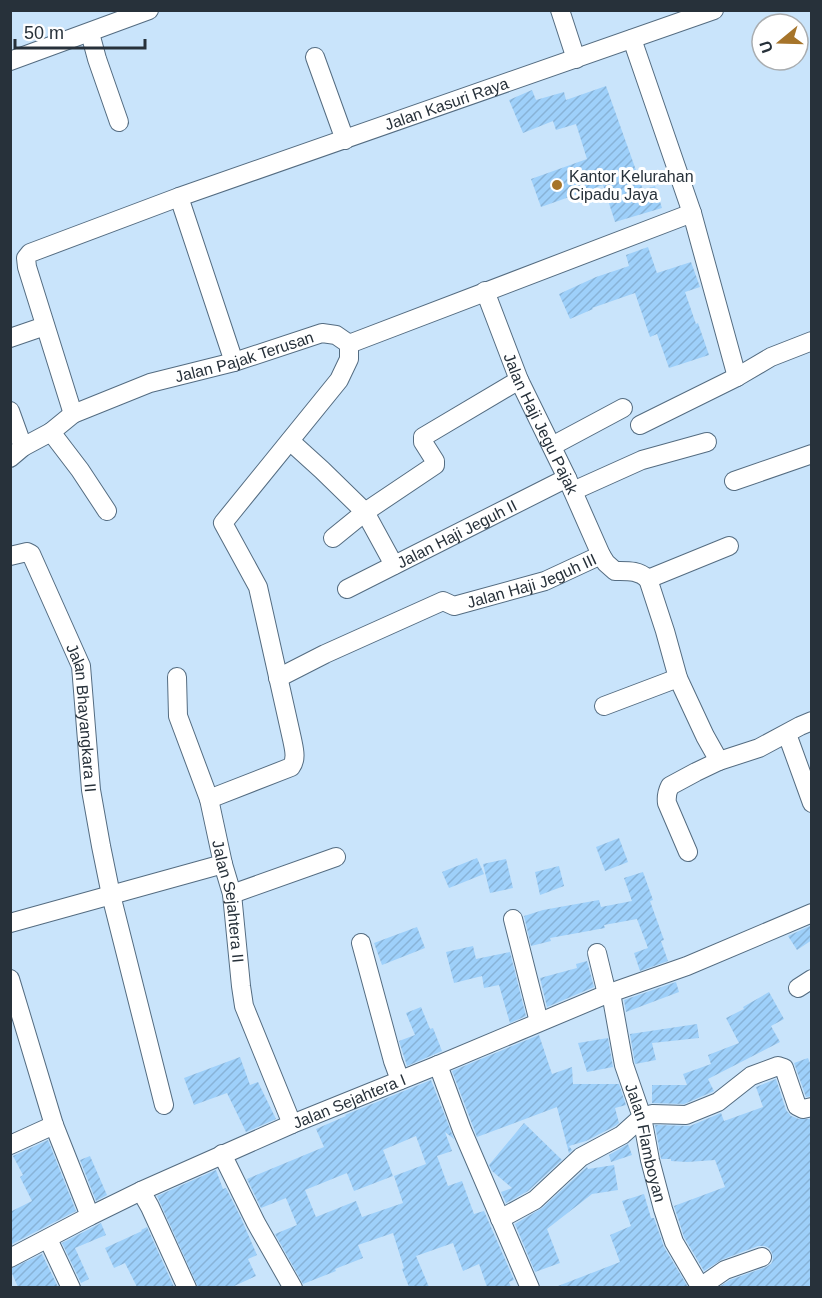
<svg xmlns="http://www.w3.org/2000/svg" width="822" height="1298" viewBox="0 0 822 1298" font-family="Helvetica,sans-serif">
<defs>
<pattern id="building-hatch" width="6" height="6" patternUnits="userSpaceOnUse" patternTransform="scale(1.5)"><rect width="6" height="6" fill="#9ed0fa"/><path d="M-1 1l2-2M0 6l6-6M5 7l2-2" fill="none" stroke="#88b3d7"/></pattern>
</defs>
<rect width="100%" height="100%" fill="#c9e4fb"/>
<path fill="url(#building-hatch)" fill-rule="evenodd" d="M606,86L643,190L655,186L662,208L615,222L603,185L541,207L531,179L587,159L576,124L556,130L553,121L523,133L509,100L532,90L536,100L564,92L566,100Z
M648,247L657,273L691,262L700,287L685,292L696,324L698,323L709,355L669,368L657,334L650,337L635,293L592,308L593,309L570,319L559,294L596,277L629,266L626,255Z
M619,838L628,862L605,871L596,847Z
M477,858L484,874L449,888L442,872Z
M506,859L513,888L490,893L483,864Z
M559,866L564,886L540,895L535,872Z
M643,872L653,900L650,901L664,940L661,941L668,961L640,971L634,953L648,948L637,919L604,925L605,928L550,938L551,941L531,946L524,916L543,910L599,900L601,907L632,901L624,878Z
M812,925V940L797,950L788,936Z
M417,927L425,948L382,965L374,943Z
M473,946L476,959L510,952L526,1016L510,1023L499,985L484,988L482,976L454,983L446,952Z
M587,961L594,987L547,1007L540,978L577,968L576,964Z
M676,982L679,992L626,1012L624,1000Z
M769,992L784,1019L771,1026L780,1042L708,1079L714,1091L712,1092L684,1104L652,1103V1085H687L683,1074L711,1064L708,1055L739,1043L726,1018L744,1009L743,1007Z
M421,1007L430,1029L433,1028L442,1051L407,1066L399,1041L415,1035L406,1013Z
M697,1024L699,1038L652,1043L656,1060L635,1064L630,1034Z
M539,1035L552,1074L572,1067L573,1084H619L626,1105L615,1108L619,1123L615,1126L586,1141L569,1146L572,1150L569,1153L557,1107L477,1137L452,1071Z
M608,1038L613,1067L587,1072L578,1043Z
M240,1057L250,1085L258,1082L276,1119L246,1132L227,1093L194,1105L184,1078Z
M808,1058L812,1068V1096L806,1097L794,1063Z
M776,1079L786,1110L791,1116L799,1119H812V1287H719L730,1280L766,1267L771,1264L773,1260L772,1253L769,1248L765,1246H758L721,1260L704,1271L684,1237L674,1206L725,1187L715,1160L687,1162L671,1161V1159H661L655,1125L690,1126L721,1113L724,1121L763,1107L756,1087Z
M431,1080L454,1139L445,1132L452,1151L437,1156L448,1186L462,1181L474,1214L484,1211L514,1280L509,1282L511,1287H487L479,1264L463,1271L453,1243L416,1256L429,1287H409L402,1269L404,1268L393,1233L358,1245L363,1258L335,1269L336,1271L303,1284L275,1234L297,1225L286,1198L261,1208L247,1179L324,1147L316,1129L346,1116L345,1115ZM416,1136L426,1164L394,1176L403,1203L362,1217L356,1201L316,1217L305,1190L347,1173L354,1191L393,1176L383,1150Z
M524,1123L562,1160L528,1191L506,1203L501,1192L512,1188L492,1171L489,1165Z
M48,1140L76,1211L10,1245V1212L32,1201L20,1177L23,1175L13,1156Z
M628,1144L632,1155L611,1162L609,1155Z
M90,1156L107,1195L96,1201L80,1160Z
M614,1165L618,1190L592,1194L547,1229L560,1263L535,1272L515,1224L542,1208L587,1167L588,1169Z
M216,1170L223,1189L226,1188L241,1218L257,1255L248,1259L256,1276L232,1287H198L157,1196Z
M644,1194L651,1218H654L664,1247L688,1287H558V1286L620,1262L610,1235L631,1226L622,1201Z
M101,1223L106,1235L75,1248L89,1279L81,1283L62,1243Z
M147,1227L174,1287H137L125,1263L114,1268L105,1248L142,1231L141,1230Z
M42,1254L58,1287H18L10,1269Z"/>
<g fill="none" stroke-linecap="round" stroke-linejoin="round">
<g stroke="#546c81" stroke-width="20">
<g id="minor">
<path d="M560,10L576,59"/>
<path d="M90,33L97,59L119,122"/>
<path d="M632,39L692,213L737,377"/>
<path d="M315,57L345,140"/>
<path d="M10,61L149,10"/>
<path d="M179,197L234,362"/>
<path id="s1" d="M485,291L519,380L567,478L601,555"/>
<path d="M10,338L45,326"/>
<path d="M10,411L23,447"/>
<path id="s2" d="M73,414L27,267L26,258L30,253L179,197L714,10"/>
<path d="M640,425L737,377L771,357L812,341"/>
<path d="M51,432L80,470L107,511"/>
<path d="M290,441L322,470L365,512L333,538"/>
<path d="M552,446L623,408"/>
<path id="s3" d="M10,458L23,447L51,432L73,414L150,383L234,362L322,333L336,335L349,344L692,213"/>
<path d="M734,481L812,454"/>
<path d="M573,491L642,460L707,442"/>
<path id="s4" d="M10,556L27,552L31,554L81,666L91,790L101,846L111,895L164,1105"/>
<path d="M394,565L365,512L435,465V461L423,442V437L519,380"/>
<path d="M648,579L665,631L678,678L705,736L719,761L759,748L800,726L812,721"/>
<path d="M648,579L729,546"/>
<path id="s5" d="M347,589L567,478"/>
<path id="s6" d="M177,677L178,716L209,799L223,864L232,894L241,986L244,1006L292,1124"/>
<path id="s7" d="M278,678L325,654L443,601L454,606L545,581L601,555L606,563L615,571C628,571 638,570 648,579"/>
<path d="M604,706L678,678"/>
<path d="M787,734L812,803"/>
<path d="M209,799L291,767C297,759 294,749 292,739L258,587L223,523L339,380L349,359V344"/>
<path d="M688,852L667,803C666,796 667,792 670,786L696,772L719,761"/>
<path d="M232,894L336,857"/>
<path d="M513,919L539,1022"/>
<path d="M10,923L223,864"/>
<path d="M361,943L393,1061L400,1080"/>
<path d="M597,953L607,994"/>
<path d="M10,979L54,1125L90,1216"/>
<path d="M798,988L812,979"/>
<path id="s8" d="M611,993L624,1065L642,1117L650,1160L663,1209L674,1242L701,1288"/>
<path d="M438,1065L462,1130L530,1288"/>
<path d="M10,1145L54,1125"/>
<path d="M222,1154L256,1223L293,1288"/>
<path d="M141,1191L150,1207L187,1288"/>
<path d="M500,1219L535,1200L581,1157L622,1135L642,1117L652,1114L686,1115L718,1102L751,1076L778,1066L784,1068L797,1106L803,1109L812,1107"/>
<path d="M48,1239L71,1288"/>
<path id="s9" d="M10,1258L90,1216L141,1191L292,1124L438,1065L607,994L687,966L812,913"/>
<path d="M699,1288L725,1270L762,1257"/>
</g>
</g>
<use href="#minor" stroke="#fff" stroke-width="18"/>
</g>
<circle fill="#a6742a" stroke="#fff" stroke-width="2" cx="557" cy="185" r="6"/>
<g text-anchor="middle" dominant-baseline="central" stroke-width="6" stroke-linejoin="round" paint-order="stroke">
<g font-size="16" fill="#27313a" stroke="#fff">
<text stroke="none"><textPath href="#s2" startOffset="612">Jalan Kasuri Raya</textPath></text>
<text stroke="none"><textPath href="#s3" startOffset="258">Jalan Pajak Terusan</textPath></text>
<text stroke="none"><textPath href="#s1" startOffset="144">Jalan Haji Jegu Pajak</textPath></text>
<text stroke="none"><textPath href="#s5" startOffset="123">Jalan Haji Jeguh II</textPath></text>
<text stroke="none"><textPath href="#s7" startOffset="276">Jalan Haji Jeguh III</textPath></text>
<text stroke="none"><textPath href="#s4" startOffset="196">Jalan Bhayangkara II</textPath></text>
<text stroke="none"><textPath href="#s6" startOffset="232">Jalan Sejahtera II</textPath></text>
<text stroke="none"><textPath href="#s9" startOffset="374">Jalan Sejahtera I</textPath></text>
<text stroke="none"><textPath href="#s8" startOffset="154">Jalan Flamboyan</textPath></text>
</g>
<g font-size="16" fill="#27313a" stroke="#fff" text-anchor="start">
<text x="569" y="176">Kantor Kelurahan<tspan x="569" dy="18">Cipadu Jaya</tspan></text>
</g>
</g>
<rect width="822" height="1298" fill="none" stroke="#27313a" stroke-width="24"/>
<g transform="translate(780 42) rotate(251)"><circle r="28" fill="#ffffff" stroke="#a9adb0" stroke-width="1.5"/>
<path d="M0-4.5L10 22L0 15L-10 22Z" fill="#a6742a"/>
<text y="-9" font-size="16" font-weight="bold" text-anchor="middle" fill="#27313a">U</text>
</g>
<path d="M15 39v9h130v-9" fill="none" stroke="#27313a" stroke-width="3"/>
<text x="24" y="39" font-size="18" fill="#27313a" stroke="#ffffff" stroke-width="4.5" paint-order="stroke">50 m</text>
</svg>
